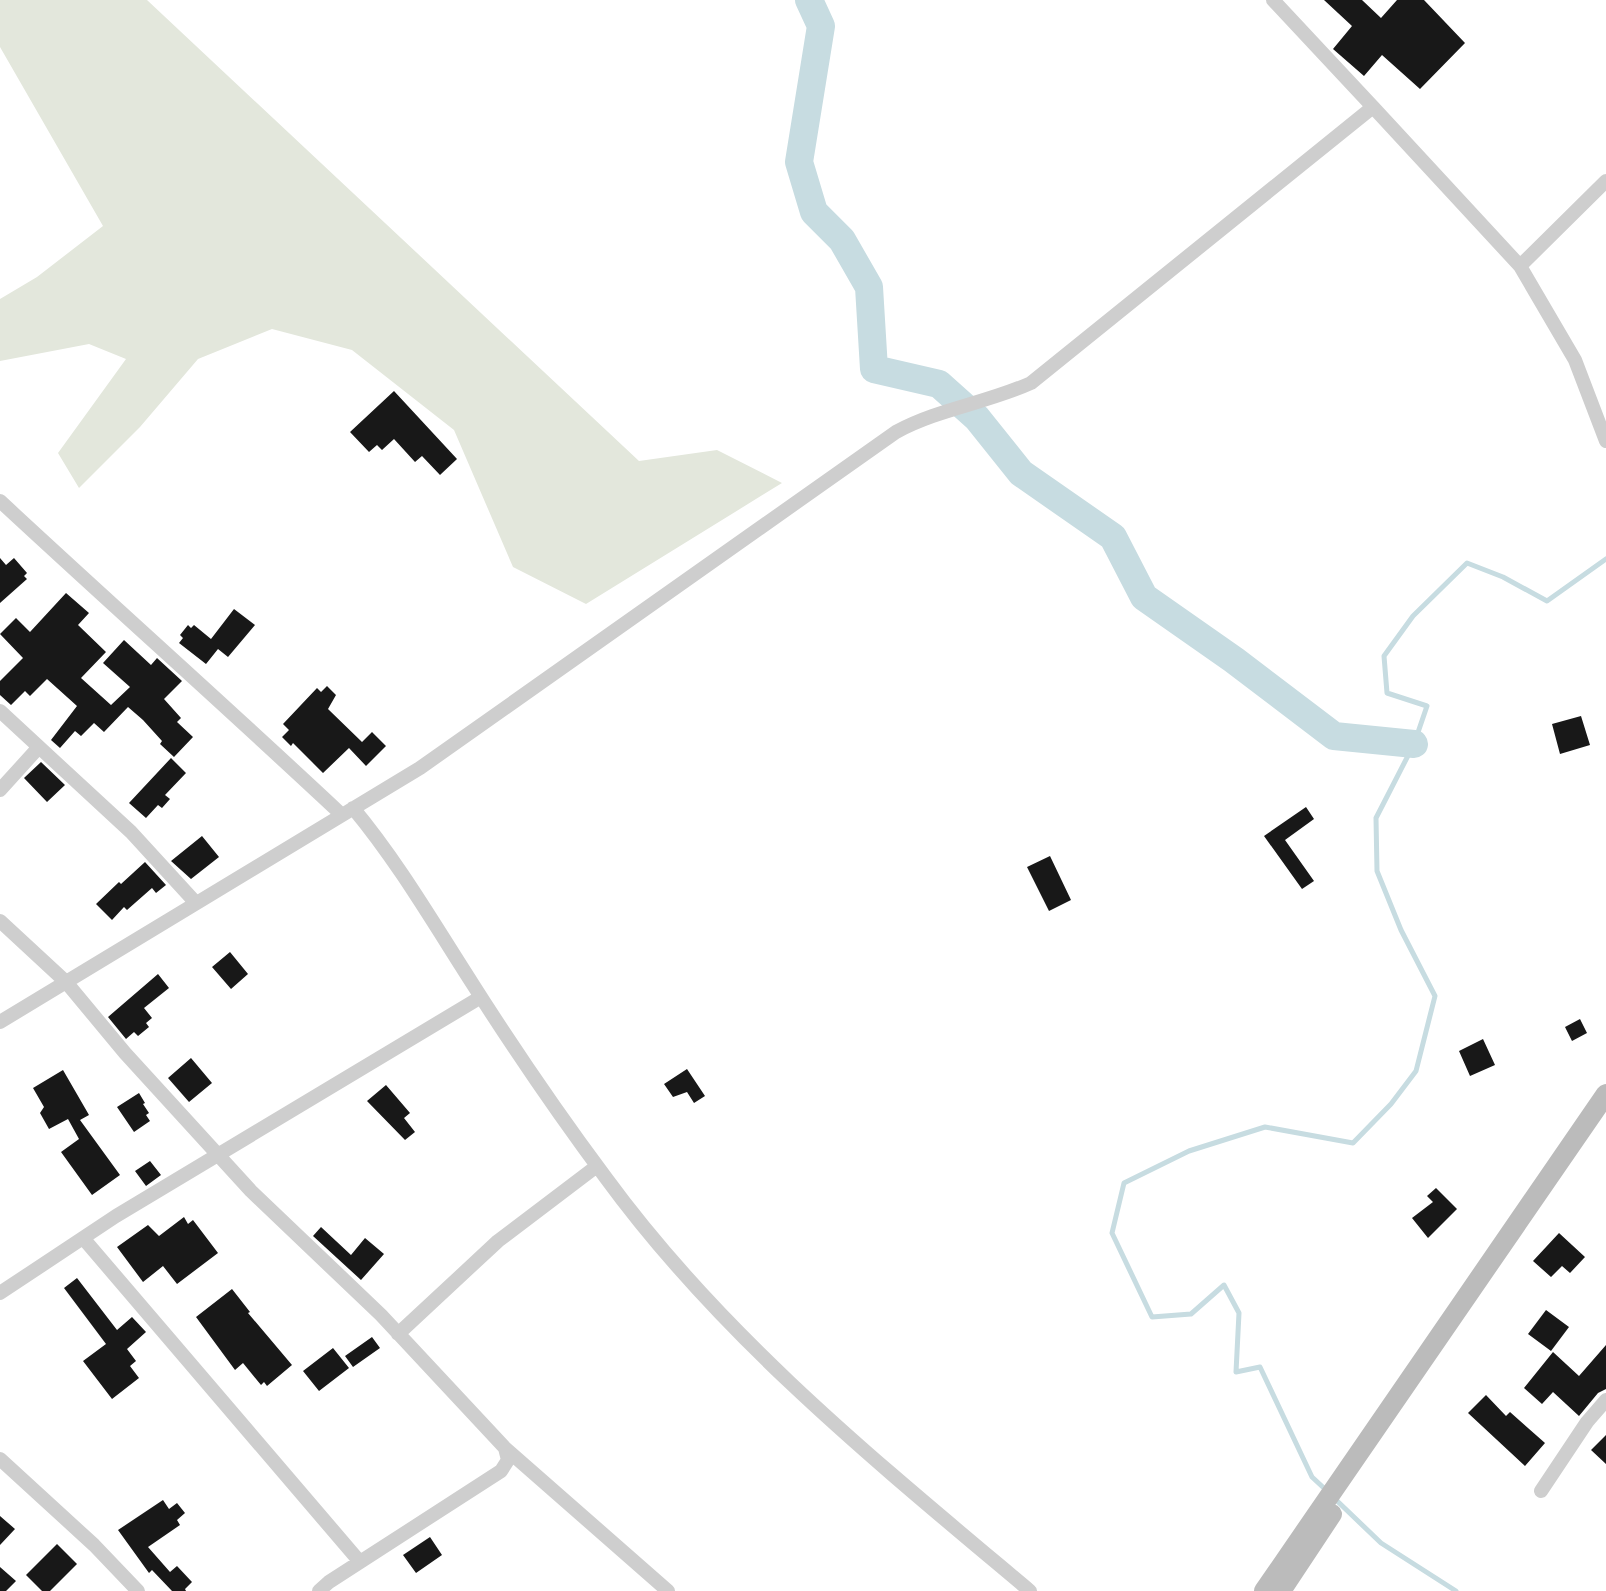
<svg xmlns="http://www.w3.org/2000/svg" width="1606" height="1591" viewBox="0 0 1606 1591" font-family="Raleway,sans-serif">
<rect width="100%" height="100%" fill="#fff"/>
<path fill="#e3e7dc" d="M0,0H147L639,461L717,450L782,483L586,604L513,567L454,430L352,350L272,329L198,359L140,427L79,488L58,453L126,359L89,344L0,361V299L37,277L103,226L0,47Z"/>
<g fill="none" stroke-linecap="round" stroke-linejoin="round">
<path stroke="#c7dce1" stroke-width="5" d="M1326,1490L1312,1477L1260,1367L1236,1372L1239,1313L1224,1285L1191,1314L1152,1317L1112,1233L1124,1183L1189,1151L1265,1127L1353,1143L1391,1104L1416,1071L1435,996L1401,930L1377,871L1376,818L1414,744L1427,706L1387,693L1384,656L1413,616L1467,563L1503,577L1547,601L1606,559
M1333,1497L1381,1543L1456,1591"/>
<path stroke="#c7dce1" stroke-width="28" d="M809,0L821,26L799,162L814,212L842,240L869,287L874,369L939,384L977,418L1021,473L1113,537L1144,597L1234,660L1334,736L1414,744"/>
</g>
<path fill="#181818" d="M1324,0H1362L1381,18L1397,0H1424L1465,43L1420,89L1382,55L1364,76L1333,49L1352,26Z
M394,391L457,459L440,475L422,456L415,462L394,439L382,450L377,445L369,452L350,432Z
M0,558L6,565L14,558L27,573L24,576L27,579L0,603Z
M66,593L89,613L78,625L106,652L81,678L111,705L130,687L103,663L124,640L151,665L157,658L182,681L164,699L181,718L177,722L193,737L174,757L160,744L162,741L143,720L128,707L104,732L94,723L81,736L75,731L60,748L51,740L77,706L47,679L30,696L25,691L11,705L0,695V681L23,658L0,634L16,618L30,632Z
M234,609L255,625L228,657L218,649L206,664L179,643L183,638L180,635L188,625L191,628L194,625L211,639Z
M327,686L336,695L328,709L362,742L372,732L386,746L366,766L349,748L323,773L293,743L291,746L282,737L289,730L283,724L317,688L321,692Z
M1581,716L1590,745L1560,754L1552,724Z
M171,758L186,773L165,795L170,799L162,808L158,805L146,818L129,803Z
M41,762L65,785L47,802L24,778Z
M1306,807L1314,819L1285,840L1314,881L1302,889L1264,836Z
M202,836L219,857L191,879L171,861Z
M1050,856L1071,900L1049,911L1027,867Z
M145,862L166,885L156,893L152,888L127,910L124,907L112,920L96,904L119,882L121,884Z
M230,952L248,974L231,989L212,967Z
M158,974L169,988L144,1008L152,1018L146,1023L149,1027L138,1036L134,1032L126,1039L108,1017Z
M1580,1019L1587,1033L1572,1041L1565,1027Z
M1483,1039L1495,1065L1470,1076L1459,1051Z
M191,1058L212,1083L189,1102L168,1078Z
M687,1069L705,1096L694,1103L687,1092L673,1097L664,1084Z
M63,1070L89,1115L80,1120L120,1175L92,1195L61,1152L79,1139L68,1119L49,1129L40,1113L44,1107L33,1088Z
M386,1085L410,1113L404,1118L415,1132L405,1140L367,1101Z
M139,1093L145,1103L143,1104L149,1113L146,1115L150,1121L134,1132L117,1107Z
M150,1161L161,1175L146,1186L135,1171Z
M1436,1188L1457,1209L1428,1238L1412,1218L1433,1202L1427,1196Z
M184,1217L188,1224L193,1220L218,1253L177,1284L163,1266L143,1282L117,1247L148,1225L159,1236Z
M321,1227L351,1255L365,1238L384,1254L361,1280L313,1236Z
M1559,1233L1585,1257L1570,1273L1562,1266L1551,1277L1533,1261Z
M77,1278L117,1330L132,1317L146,1332L127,1349L136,1361L130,1366L139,1378L112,1399L83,1361L106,1344L64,1288Z
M232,1289L250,1312L248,1313L292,1365L267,1386L264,1382L261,1385L243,1363L235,1370L196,1317Z
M1546,1310L1569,1327L1551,1351L1528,1334Z
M372,1337L380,1348L353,1367L345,1356Z
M1606,1345V1389L1598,1393L1579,1416L1553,1392L1542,1404L1524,1388L1553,1352L1579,1376Z
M333,1348L349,1368L319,1391L303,1371Z
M1486,1395L1506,1416L1510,1412L1545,1443L1525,1466L1468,1413Z
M1606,1435V1464L1591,1450Z
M163,1500L169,1509L177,1503L185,1513L177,1520L180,1525L148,1547L170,1572L177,1566L192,1582L185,1589L186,1591H172L152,1570L149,1573L118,1530Z
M0,1516L15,1529L0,1545Z
M430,1537L442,1555L416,1573L403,1555Z
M57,1544L77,1564L50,1591H42L26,1575Z
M0,1567L16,1581L6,1591H0Z"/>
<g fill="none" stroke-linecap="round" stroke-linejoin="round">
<path stroke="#cecece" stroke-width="14" d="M1273,0L1373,107
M1520,266L1575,360L1606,441
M0,501C113,606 229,709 342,815
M0,711L131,832L196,903
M0,790L39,747
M353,808C398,862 434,924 472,983C514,1049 559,1115 606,1178C723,1338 879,1464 1030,1591
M0,921L66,982L125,1053L251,1191L381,1315L505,1448L508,1460L501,1471L329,1582L319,1591
M0,1022L420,768L896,432C938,409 987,403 1031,383L1373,107L1520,266L1606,181
M83,1238L360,1562
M0,1293L116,1216L481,997
M398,1334L498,1241L597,1166
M505,1448L668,1591
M0,1459L94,1545L138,1591
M1541,1491L1587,1422L1606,1400"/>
<path stroke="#bbb" stroke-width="20" d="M1264,1591L1606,1094
M1281,1591L1332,1514"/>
</g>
</svg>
